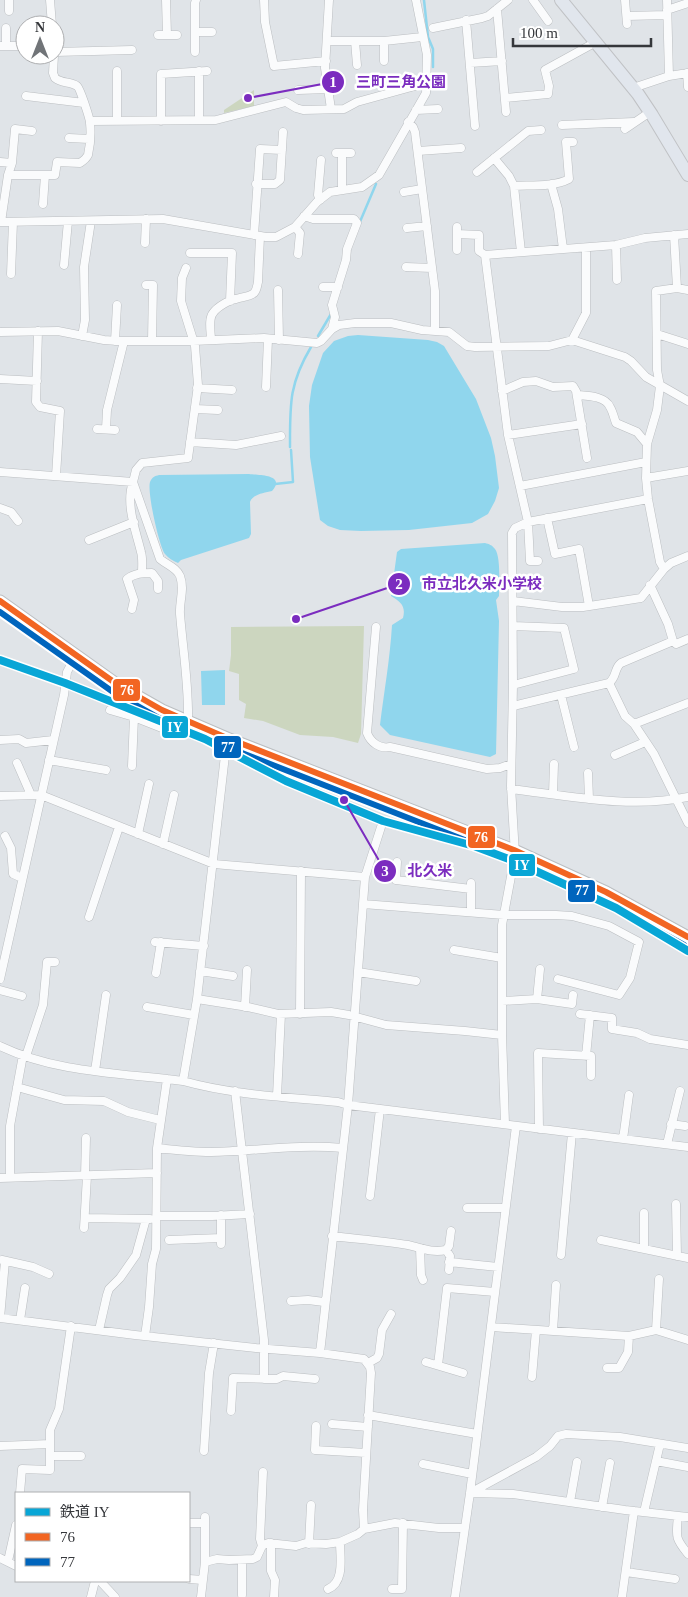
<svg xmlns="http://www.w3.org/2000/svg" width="688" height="1597" viewBox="0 0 688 1597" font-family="'Times New Roman','Noto Sans JP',serif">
<rect width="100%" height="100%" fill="#e0e4e8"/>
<path fill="#ccd6bf" d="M254,90V106L224,113V110Z
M364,626L361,734L358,743L333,737L300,735L263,721L244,718L246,704L239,700V674L229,671L231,655V627Z"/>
<path fill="#90d6ed" d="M358,335L428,340L437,342L444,346L476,399L491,438L495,456L499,488L495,501L488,514L472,523L409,530L361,531L340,530L328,526L320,520L310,457L309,406L312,385L323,353L334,341L348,336Z
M249,474C257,475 287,474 272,491C264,493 253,494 250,502L251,534L249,538L181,560L178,563C173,561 168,558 165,554C159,546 147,492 150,482C152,477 155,476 159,475Z
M485,543C489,544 492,545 495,549C501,557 499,585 499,596L496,600L499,621L496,754L490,757L390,735L380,725C384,692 390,659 392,625L403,618C406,606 401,602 391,596L397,552L401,549Z
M225,670V705H202L201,671Z"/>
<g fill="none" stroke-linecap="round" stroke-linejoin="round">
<path stroke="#90d6ed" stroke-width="2.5" d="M424,0L428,37L433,49V67
M359,224L376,184
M318,336L331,314
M290,447C290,404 289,384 311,347
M275,484L293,482L291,450"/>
<g stroke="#bbbec1" stroke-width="9">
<path id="street" d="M50,0L52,25
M166,0L167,35
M264,0L265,22L274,66L326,61
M329,0L325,68L331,109
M533,0L548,21
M625,0L627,24
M667,0L669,76
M497,9L506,112
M667,10L688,3
M9,11V0
M627,16L667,15
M466,20L475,126
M6,28V46
M433,28L482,18L488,16L508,0
M195,32H212
M158,35H177
M327,41H384L422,37
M355,41L357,65
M384,41V61
M0,46H25
M55,52L132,50
M195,52V3L196,0
M470,63L502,61
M199,71V120
M687,73L688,87
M633,88L669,76L688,73
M298,90L328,89
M26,96L84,103
M506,98L548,94L549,86L545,70L596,42
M416,110L438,109
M90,121L216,120L286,102L296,108L303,110L344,109L357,102L426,83
M117,121V71
M161,121V74L207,71
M408,122L413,127L415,132L435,291V331
M562,125L634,122
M625,129L650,112
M69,138L89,139
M418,151L461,148
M336,153H351
M494,158L509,176L514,186L521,252
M0,162L12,163
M477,172L528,131L541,130
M8,175L12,163L15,129L32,131
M256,184H275L280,180L283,132
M551,184L558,209L563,249
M514,186C531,185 554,187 569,179L566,142H573
M342,190V153
M404,192L422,189
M320,200L318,195L321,160
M43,204L45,175
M304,216L313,219H354L357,223L347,249L346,260L332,305L335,317L332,329
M0,222L163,219L266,237H276L295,227L317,202L330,192L362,187L379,175L426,93L427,55L416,0
M1,222L8,175H55L57,162L80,163C83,161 86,159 88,155C90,146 91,132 90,123C90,119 80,88 77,86C70,81 62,84 55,78L53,73L54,55
M295,227L300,233L298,254
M407,228L427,226
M457,234L479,235V251L485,255
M254,235L260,149L282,150
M674,235L677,288
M145,243L146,219
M616,245L617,280
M457,250V227
M190,253H232L230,301
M64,265L68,221
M406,267L432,268
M186,268L182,278L181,301L195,346L198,385L188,458L142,463L136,470L133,482L160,559C167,565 177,568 180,576C185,589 179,602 180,614C183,650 189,686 188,722
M11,274L13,222
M146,285H153L152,341
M323,287H338
M278,290L279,340
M38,331L36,402L40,407L60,411L56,476
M0,332L58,331L104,340L118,341H193L264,338L317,343L321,341L332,329L339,325L355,323H391L422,330L449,332L467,346L475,347L549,346L572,340L586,313V248
M657,334L688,344
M82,336L85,320L84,267L91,221
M211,340C211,333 208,319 213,313C217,307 229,300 236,299C242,297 249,297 254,293C257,290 257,286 258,282L260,236
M572,340L625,357L631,361L646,377L688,401
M115,341L117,305
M0,379L37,381
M266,387L268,339
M197,388L232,390
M502,391L523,382L536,381L553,387L573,386L576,391L587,458
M577,395C588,396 605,396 610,407C613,412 614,418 616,423L637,432L647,444
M195,409L218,410
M97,429L115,430
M106,429L107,410L124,341
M508,435L582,424
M190,442L236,445L281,436
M0,472L133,482C125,504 136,531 141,552C143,559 142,566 142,573
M646,478L688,471
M520,486L646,462
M0,508L11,512L18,521
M547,518L555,554L579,549L589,606
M89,540L134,522
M538,561H530L528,522L648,499
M664,569L660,562L648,499L646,478L647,444L657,410L660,386L657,370L656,291L677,288L688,290
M650,585L668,624L673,641L676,644L688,639
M513,601L562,607H583L641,598L664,569L671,563L688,556
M132,609L134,600L127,579C135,573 142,573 152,573L158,581V589
M376,627L367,733C371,743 380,749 390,747L487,769L500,768L511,764
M609,683C617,677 614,668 621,663L673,641
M513,685L574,669L564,628L513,626
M561,695L574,747
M513,706L609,683L625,716L634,724L654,754L688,823
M110,710L134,717L167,730
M634,724L688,703
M0,740L19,739L26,743L53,740
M615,755L645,742
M49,760L106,770
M17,763L31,795
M132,766L134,717L141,698
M588,773L589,799
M511,789C569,796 630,809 688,797
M553,794L554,764
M0,796L41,795L214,864L365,877
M138,834L149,784
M5,836L11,848L13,874L22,878
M163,844L174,795
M397,862L396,880L471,889
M471,883V912
M363,904L504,915H556L572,916L609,926L639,942L630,978L619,995L558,979
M89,917L119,827
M155,942L204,946
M454,950L502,958
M200,971L233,976
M358,972L416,981
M156,973L161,942
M0,979L64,695L67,672L76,655
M0,990L22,996
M197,999L248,1007L278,1014L331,1012L349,1015L386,1025L465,1031L502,1035
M537,999L540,969
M502,1001L537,999L572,1004L573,995
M147,1007L194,1015
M245,1007L247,970
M300,1014L301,871
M580,1014L612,1018V1029L637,1033L650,1039L688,1045
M0,1046C56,1073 122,1073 183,1081C233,1095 286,1097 338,1102L348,1105L688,1147
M26,1056L43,1005L47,962H55
M586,1056L590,1015
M95,1071L106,995
M183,1081L197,999L227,738
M17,1087L64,1100L104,1101L128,1112L160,1120
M235,1091L264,1340V1379
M277,1096L281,1014
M505,1124L502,1035V925L515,855L511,786L513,685L512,533L515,528L528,522L508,435L485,255L616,245L645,238L688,234
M671,1124L685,1126
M539,1129L538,1053L591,1056V1076
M623,1139L629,1095
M667,1144L680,1091
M157,1148C175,1150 193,1152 211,1152C255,1151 299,1144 343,1148
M85,1176L86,1138
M10,1177V1126L23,1055
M0,1178L157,1173
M370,1196L380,1109
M676,1204L677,1256
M467,1208H505
M644,1213V1249
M157,1216H212L250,1214
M85,1218L150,1219
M84,1228L87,1176
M332,1236C357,1239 383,1241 408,1245C421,1248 432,1253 446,1250L449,1246L451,1231
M169,1240L221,1238
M601,1240L688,1258
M221,1244V1215
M420,1248L421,1275L423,1280
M446,1250L450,1256L449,1270
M561,1255L572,1133
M2,1260L33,1267L49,1274
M449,1262L498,1267
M291,1301L308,1300L324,1302
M0,1318L135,1335L256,1348L320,1353L364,1359L370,1367L371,1373L363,1510L364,1529
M0,1318L5,1261
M20,1320L25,1288
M491,1327L629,1336L628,1352L619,1368H607
M99,1330L107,1295L109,1289L120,1278L136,1255L146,1219
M656,1330L659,1279
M553,1331L556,1285
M145,1336L149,1307L152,1264L156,1249L157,1148L167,1079
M629,1336L656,1330L688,1340
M320,1353L348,1105L365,877L381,827
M426,1362L463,1373
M368,1363L377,1358L379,1354L382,1330L391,1314
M438,1365L447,1288L495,1292
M532,1377L536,1330
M231,1411L233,1378L277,1379L283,1376L315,1379
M368,1415L477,1434
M332,1424L368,1427
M316,1426L315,1450L366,1453
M0,1446L50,1444
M204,1451L209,1373L214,1343
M50,1456H81
M656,1461L688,1467
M423,1464L472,1474
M20,1493L22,1469L50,1470V1430L59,1409L71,1326
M470,1493L536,1457L550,1446L558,1436L566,1434L620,1437L688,1448
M472,1493L513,1494L625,1510L688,1517
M570,1502L577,1462
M602,1507L610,1463
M644,1512L660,1444
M678,1516C676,1537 675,1538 688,1554
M189,1523H205
M271,1543V1571L275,1580L274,1597
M309,1544L311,1505
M262,1546L260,1539L263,1472
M0,1558L16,1566
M242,1560V1595
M8,1561L16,1525
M205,1562V1517
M626,1572L675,1579
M189,1579L203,1580
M100,1581L115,1597
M328,1589C345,1582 340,1557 340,1542
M392,1589H402L403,1523
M91,1597L95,1581
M201,1597L205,1562L217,1559L229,1560L253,1559L257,1557L262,1546L268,1543L296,1546L306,1543L326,1544L340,1542L358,1534L364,1529L395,1523L439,1528H465
M455,1597L470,1493L516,1126
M622,1597L634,1511"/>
</g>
<g stroke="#bbbec1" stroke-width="13">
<path id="secondary" d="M0,601L118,685L162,710L227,738L514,850L606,892L688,937"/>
</g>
<g stroke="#c0c2c5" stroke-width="14">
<path id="primary" d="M561,0L638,94L652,115L688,175"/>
</g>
<use href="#street" stroke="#fafbfc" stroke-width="8"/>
<use href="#secondary" stroke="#fafbfc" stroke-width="11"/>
<use href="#primary" stroke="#e1e6ed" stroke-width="12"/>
<g stroke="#fff" stroke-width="10">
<path id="bus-1" d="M0,601L118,685L162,710L227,738L514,850L606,892L688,937"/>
</g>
<g stroke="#fff" stroke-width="10">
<path id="bus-2" d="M0,612L113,692L159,718L224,746L511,858L602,900L684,945"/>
</g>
<use href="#bus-1" stroke="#f26522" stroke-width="6"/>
<use href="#bus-2" stroke="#0065bd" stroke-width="6"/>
<g stroke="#fff" stroke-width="11">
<path id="rail-1" d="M0,660L65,683L205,739L286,781L383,821L474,846L514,861L616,908L688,951"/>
</g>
<use href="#rail-1" stroke="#08a6d6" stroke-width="8"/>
</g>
<path fill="none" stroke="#7b2cbf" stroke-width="2" d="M248 98L333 82M296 619L399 584M344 800L385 871"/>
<g fill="#7b2cbf" stroke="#fff" stroke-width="2">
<circle cx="248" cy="98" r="5"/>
<circle cx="296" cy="619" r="5"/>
<circle cx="344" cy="800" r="5"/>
<circle cx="333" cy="82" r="12"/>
<circle cx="399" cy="584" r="12"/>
<circle cx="385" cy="871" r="12"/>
</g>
<g font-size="15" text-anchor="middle" font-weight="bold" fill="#fff">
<text x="333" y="87">1</text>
<text x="399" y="589">2</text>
<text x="385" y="876">3</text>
</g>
<g font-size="15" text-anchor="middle" font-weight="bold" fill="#7b2cbf" stroke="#fff" stroke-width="5" stroke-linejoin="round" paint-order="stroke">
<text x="401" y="87">三町三角公園</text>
<text x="482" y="589">市立北久米小学校</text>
<text x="430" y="876">北久米</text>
</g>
<g stroke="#fff" stroke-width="2">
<rect x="112" y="678" width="29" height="24" rx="5" fill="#f26522"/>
<rect x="161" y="715" width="28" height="24" rx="5" fill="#08a6d6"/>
<rect x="213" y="735" width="29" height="24" rx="5" fill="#0065bd"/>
<rect x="467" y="825" width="29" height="24" rx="5" fill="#f26522"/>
<rect x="508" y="853" width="28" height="24" rx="5" fill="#08a6d6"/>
<rect x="567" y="879" width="29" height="24" rx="5" fill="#0065bd"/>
</g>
<g font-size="14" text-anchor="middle" font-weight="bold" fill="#fff">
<text x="127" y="695">76</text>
<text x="175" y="732">IY</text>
<text x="228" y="752">77</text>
<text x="481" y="842">76</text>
<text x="522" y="870">IY</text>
<text x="582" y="895">77</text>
</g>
<rect x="15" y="1492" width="175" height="90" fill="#ffffff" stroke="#aeafb1"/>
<rect x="25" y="1508" width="25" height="8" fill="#08a6d6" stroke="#aeafb1"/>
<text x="60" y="1517" font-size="15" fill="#35373b">鉄道 IY</text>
<rect x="25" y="1533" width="25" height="8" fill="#f26522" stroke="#aeafb1"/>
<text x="60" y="1542" font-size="15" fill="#35373b">76</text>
<rect x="25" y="1558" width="25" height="8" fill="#0065bd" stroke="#aeafb1"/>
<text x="60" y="1567" font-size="15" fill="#35373b">77</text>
<g transform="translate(40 40)"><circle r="24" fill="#ffffff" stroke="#aeafb1"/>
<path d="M0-4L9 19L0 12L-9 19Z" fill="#717478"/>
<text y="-8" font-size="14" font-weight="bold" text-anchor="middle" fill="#35373b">N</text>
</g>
<path d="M513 38v8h138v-8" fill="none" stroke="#35373b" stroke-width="2.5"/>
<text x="520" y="38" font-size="15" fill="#35373b" stroke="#ffffff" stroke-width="4" paint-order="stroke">100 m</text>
</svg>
